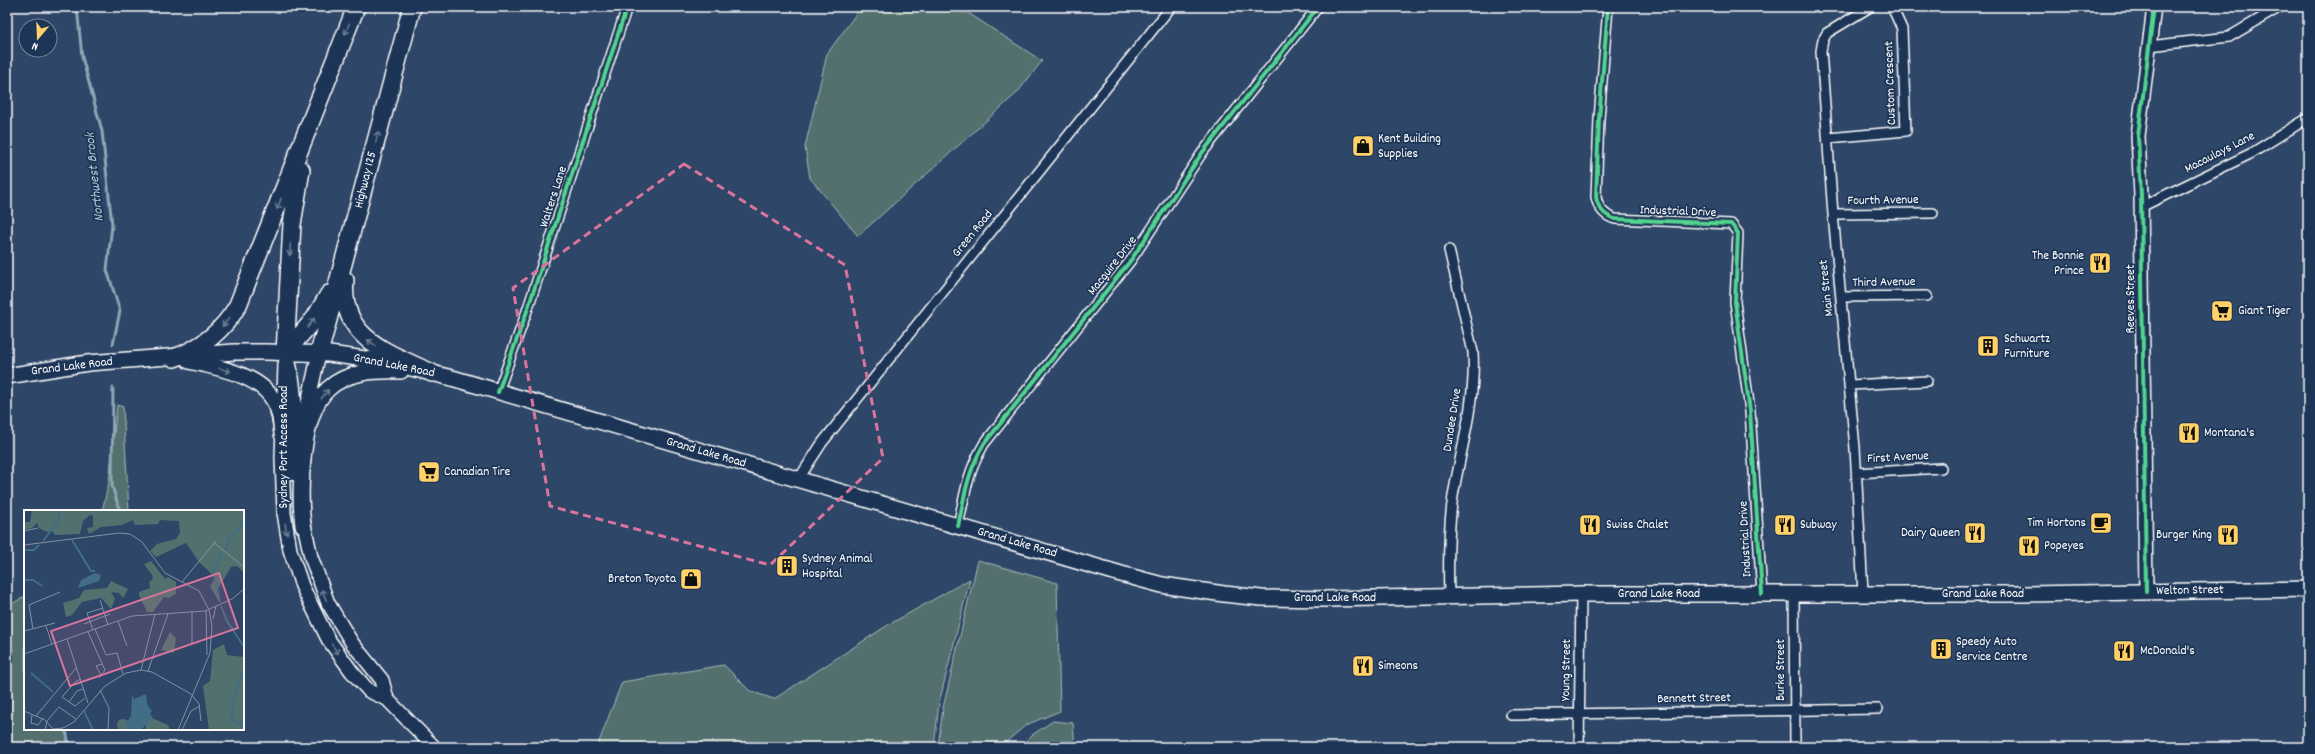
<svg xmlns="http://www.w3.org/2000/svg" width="2315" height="754" viewBox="0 0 2315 754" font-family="Dekko,sans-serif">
<rect width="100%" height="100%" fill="#2e4668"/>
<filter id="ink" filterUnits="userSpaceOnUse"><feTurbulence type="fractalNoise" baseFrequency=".025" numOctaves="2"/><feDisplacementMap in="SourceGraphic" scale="8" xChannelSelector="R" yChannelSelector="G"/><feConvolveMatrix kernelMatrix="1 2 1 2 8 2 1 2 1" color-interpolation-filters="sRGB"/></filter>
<g filter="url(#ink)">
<path fill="#52706e" stroke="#a8b8b6" d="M861,7H959L1042,61L1017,93L858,236L810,178L805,147L827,54Z
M117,405L123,407L129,511H102L109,482Z
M978,560L1057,583L1060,711L1026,725L1006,742L984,745V747H938L943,708Z
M970,579L939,703L934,747H597L622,682L724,665L750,691L774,699L888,625Z
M25,596V729H63L73,747H7V607Z
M1053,721L1073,723L1075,747H1020L1032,735Z"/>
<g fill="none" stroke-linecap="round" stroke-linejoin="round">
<path stroke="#8da7b6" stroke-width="3" d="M77,7L82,57L102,131L112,225L107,270L120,311L113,344
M113,388L112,486L120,511
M66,729L69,747"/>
<g stroke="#fff" stroke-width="12">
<path id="street" d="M1608,7L1599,119L1596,197C1598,208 1605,216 1615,219L1731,224L1738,233L1735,302L1750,411L1762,594
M2149,46L2229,37L2280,7
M1828,138L1906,131L1902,29L1892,7
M2141,207L2252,153L2308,118
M1833,214L1933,213
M1449,250L1473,352C1476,400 1461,449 1453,496C1448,530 1448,562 1449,596
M1842,297L1927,296
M1850,385L1927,381
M498,392L527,311L627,7
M1857,473L1941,468
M798,480L822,443L1171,7
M958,526C965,494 967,473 984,444L1131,260L1202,153L1318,7
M1794,593L1795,747
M1863,593L1855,448L1833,214L1821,51L1823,40L1827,33L1870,7
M1511,715L1878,709
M1579,747L1581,594"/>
</g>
<g stroke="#fff" stroke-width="16">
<path id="secondary" d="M285,364L282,458L284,513L290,550L302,586L328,639L352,672L369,691L387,699L434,747
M302,430L319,353
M302,515L311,557L328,603L352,643L382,680L387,699
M2146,592L2141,195L2138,136L2154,7"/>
</g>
<g stroke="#fff" stroke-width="18">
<path id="primary" d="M285,353C298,391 293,432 295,473
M189,361C216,367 259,374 274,401C280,411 281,423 282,434
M7,376L88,363L234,352H267L329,354L387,362L452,378L1121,574L1162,585L1224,594L1261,598L1327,599L1581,594H2023L2308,589
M303,526C299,490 300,415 328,389C347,371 377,370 401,371"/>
</g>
<g stroke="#fff" stroke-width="20">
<path id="highway" d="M335,61L356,7
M345,280C339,338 388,353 432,373
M285,353L292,224L301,170
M285,353L315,318L329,294
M319,353L412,7
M174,358C202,348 223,331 238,305L339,50"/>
</g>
<use href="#street" stroke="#1d3557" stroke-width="9"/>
<use href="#secondary" stroke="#1d3557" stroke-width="13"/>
<use href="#primary" stroke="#1d3557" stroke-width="15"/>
<use href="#highway" stroke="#1d3557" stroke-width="17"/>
<g stroke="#1d3557" stroke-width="6">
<path id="cycleway" d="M1608,7L1599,119L1596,197C1598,208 1605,216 1615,219L1731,224L1738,233L1735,302L1750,411L1762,594
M498,392L527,311L627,7
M958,526C965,494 967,473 984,444L1131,260L1202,153L1318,7
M2146,592L2141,195L2138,136L2154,7"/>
</g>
<use href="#cycleway" stroke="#53d58f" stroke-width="4"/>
</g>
<defs><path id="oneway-shaft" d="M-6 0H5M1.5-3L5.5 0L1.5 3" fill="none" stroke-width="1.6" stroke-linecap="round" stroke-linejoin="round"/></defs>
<g stroke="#6c7c92">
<use href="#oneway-shaft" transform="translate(347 29) rotate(112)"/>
<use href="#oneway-shaft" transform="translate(377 137) rotate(-76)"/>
<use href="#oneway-shaft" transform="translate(279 204) rotate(111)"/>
<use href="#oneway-shaft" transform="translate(290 250) rotate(93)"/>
<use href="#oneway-shaft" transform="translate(226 322) rotate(129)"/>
<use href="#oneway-shaft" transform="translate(311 323) rotate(-53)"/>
<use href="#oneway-shaft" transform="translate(372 343) rotate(-143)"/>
<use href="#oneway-shaft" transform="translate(225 370) rotate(17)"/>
<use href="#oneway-shaft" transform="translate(325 394) rotate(-51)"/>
<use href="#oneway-shaft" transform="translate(286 529) rotate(81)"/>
<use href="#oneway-shaft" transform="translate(324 595) rotate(-114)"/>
<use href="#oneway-shaft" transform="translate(335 649) rotate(55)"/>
</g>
</g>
<path fill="none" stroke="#da749d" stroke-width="3" stroke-dasharray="8 5" stroke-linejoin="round" d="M684,164L845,265L883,458L770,565L550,506L513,288Z"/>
<defs>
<g id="shop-square" transform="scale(1.15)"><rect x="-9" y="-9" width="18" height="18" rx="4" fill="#ffd166" stroke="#1d3557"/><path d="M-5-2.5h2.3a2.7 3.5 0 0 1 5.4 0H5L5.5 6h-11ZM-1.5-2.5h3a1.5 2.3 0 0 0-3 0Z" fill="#111"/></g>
<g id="restaurant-square" transform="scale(1.15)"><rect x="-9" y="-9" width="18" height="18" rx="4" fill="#ffd166" stroke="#1d3557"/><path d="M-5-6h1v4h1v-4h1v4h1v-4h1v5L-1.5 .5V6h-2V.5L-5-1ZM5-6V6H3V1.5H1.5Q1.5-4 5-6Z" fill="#111"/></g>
<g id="supermarket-square" transform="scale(1.15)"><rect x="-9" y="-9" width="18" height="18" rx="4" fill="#ffd166" stroke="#1d3557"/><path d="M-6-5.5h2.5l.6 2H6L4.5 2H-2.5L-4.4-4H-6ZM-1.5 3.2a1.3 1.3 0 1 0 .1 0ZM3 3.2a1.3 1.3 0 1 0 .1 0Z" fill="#111"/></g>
<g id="building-square" transform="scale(1.15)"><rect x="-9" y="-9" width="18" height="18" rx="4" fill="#ffd166" stroke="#1d3557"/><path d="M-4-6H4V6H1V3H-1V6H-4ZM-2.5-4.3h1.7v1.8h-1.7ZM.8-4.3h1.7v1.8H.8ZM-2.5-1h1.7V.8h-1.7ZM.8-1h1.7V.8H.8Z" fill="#111"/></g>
<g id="cafe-square" transform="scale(1.15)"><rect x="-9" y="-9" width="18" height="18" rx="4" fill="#ffd166" stroke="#1d3557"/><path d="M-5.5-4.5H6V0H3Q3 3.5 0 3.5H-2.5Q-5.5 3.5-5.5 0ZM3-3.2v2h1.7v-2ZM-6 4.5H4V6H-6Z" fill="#111"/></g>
</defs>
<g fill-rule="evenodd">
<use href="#shop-square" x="1363" y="146"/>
<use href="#restaurant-square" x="2100" y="263"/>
<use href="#supermarket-square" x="2222" y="311"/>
<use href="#building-square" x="1988" y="346"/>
<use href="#restaurant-square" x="2189" y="433"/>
<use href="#supermarket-square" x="429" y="472"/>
<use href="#cafe-square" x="2101" y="523"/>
<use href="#restaurant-square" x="1590" y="525"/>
<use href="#restaurant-square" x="1785" y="525"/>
<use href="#restaurant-square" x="1975" y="533"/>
<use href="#restaurant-square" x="2228" y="535"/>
<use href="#restaurant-square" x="2029" y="546"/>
<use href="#building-square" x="787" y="566"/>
<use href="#shop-square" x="691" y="579"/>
<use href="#building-square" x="1941" y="649"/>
<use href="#restaurant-square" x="2124" y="651"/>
<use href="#restaurant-square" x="1363" y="666"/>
</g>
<g text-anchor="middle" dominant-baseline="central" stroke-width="3.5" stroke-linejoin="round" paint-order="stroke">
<g font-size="13" fill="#fff" stroke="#1d3557">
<text transform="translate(1891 83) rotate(-92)">Custom Crescent</text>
<text transform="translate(2220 153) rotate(-27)">Macaulays Lane</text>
<text transform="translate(366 180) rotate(-76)">Highway 125</text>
<text transform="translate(554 197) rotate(-72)">Walters Lane</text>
<text transform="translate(1883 201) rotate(-1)">Fourth Avenue</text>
<text transform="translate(1678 212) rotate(2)">Industrial Drive</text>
<text transform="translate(973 234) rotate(-51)">Green Road</text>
<text transform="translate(1113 266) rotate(-52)">Macguire Drive</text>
<text transform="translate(1884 283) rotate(-1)">Third Avenue</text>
<text transform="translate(1827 288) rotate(-96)">Main Street</text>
<text transform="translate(2131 299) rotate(-90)">Reeves Street</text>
<text transform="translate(394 366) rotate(11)">Grand Lake Road</text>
<text transform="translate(72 367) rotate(-7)">Grand Lake Road</text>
<text transform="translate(1453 420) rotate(-81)">Dundee Drive</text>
<text transform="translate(284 447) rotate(-90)">Sydney Port Access Road</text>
<text transform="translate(706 453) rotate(16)">Grand Lake Road</text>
<text transform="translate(1898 458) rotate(-3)">First Avenue</text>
<text transform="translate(1746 539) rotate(-93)">Industrial Drive</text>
<text transform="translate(1017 543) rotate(16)">Grand Lake Road</text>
<text transform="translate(2190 591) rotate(-1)">Welton Street</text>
<text x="1659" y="594">Grand Lake Road</text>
<text x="1983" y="594">Grand Lake Road</text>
<text x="1335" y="598">Grand Lake Road</text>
<text transform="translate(1567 670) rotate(-89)">Young Street</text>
<text transform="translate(1781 670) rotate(-90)">Burke Street</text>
<text transform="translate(1694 699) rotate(-1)">Bennett Street</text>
</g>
<g font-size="13" fill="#fff" stroke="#1d3557" text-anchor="start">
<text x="1378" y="139">Kent Building<tspan x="1378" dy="15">Supplies</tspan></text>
<text x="2084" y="256" text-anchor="end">The Bonnie<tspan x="2084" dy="15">Prince</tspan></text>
<text x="2238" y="311">Giant Tiger</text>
<text x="2004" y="339">Schwartz<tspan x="2004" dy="15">Furniture</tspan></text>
<text x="2204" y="433">Montana's</text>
<text x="444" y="472">Canadian Tire</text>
<text x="2086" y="523" text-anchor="end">Tim Hortons</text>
<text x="1606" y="525">Swiss Chalet</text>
<text x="1800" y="525">Subway</text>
<text x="1960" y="533" text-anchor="end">Dairy Queen</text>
<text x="2212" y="535" text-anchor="end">Burger King</text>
<text x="2044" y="546">Popeyes</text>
<text x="802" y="559">Sydney Animal<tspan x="802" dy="15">Hospital</tspan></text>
<text x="676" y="579" text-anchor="end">Breton Toyota</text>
<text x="1956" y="642">Speedy Auto<tspan x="1956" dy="15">Service Centre</tspan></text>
<text x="2140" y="651">McDonald's</text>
<text x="1378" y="666">Simeons</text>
</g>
<g font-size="14" font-style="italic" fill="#b3c5cf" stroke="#1d3557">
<text transform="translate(95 177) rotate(-96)">Northwest Brook</text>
</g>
</g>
<g transform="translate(24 510)">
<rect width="220" height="220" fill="#2e4668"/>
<path d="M8,0H220V63L213,56L207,57L194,79L195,92L186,76L192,68L175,52L162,33L132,47L126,41L133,34L152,29L156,23L155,11L136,10L134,14L111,15L109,10L98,15L77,17L65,24L63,18L69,17V6L66,5L59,11L56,24L31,25L28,21L23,22L15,18L13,13L8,18L0,20V12H6ZM127,51L141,69L144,67L152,72V84L145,88L140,87L129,102H123L115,85V82L126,78L125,72L129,69L128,65L120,54ZM87,71L104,79L99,88L95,83L87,82L91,89L87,99L77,88L58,92L48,105L42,107L39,93L55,88L60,80L83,78ZM146,122L152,128L150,143L137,140ZM200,134L203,145L220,147V220H185L179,176L186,171L189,140ZM128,208L144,215L146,220H121L123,211ZM93 215a6 6 0 1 1 12 0a6 6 0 1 1-12 0Z" fill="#52706e"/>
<path d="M71,63L77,65L75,71L54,78L57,70ZM122,184L123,194L128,201L126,204L129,207L117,220H105L101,214L107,206L108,185L110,189Z" fill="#416d86"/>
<path fill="none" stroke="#416d86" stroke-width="2" d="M48,30L67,61H71M19,31L35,10L34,0M0,40H10L15,35M202,40L206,27L220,13M0,70H9L18,76M196,92L189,61L199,43M197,96L203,111L220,137M7,163L29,182M60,201L69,220M220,220L216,214L208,211V207L210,186L220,158"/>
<path fill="none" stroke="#8290a4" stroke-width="1" d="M0,21L14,18M189,32L220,57M0,35L95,23L106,24L118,32L141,63L175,81L185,100M158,72L192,31M76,90L84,115M182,100L183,145M168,102V134M189,109L192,96M94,111L103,136M60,114L86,104M22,116L28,134M9,119L5,95L36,82M71,119L82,145L93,143L99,164M69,120L63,103L79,98M0,121L31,113M64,122L81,160L75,168M43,129L64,193M0,144L108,106L181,101L208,89L220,79M117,160L131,104M124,161L144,104M77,165L72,156L78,154M57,169L51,172L38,187L51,196L61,188M76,180L85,198L84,220M45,192L53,181L59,179M0,201L21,210L29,219L39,218L50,212L81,176L102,163L117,160L128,162L167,184L175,194L177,211M8,205L7,213L14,215L19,208M12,206L53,157M21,220L23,211L35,197L52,209M154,220L186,143L188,116L185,100M158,220L167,201L176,196"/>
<path fill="#da749d" fill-opacity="0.15" stroke="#da749d" stroke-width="2" d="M195,63L214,118L46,176L27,121Z"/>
<rect width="220" height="220" fill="none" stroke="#fff" stroke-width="2"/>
</g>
<rect width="2315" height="754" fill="none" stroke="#1d3557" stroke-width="24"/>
<rect x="12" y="12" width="2291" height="730" fill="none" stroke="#fff" stroke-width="1.5" filter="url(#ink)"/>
<g transform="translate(38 38) rotate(199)"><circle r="19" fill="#1d3557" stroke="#77869a"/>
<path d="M0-3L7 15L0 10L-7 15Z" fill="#ffd166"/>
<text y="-6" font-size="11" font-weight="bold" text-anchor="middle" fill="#ffffff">N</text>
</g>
</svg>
